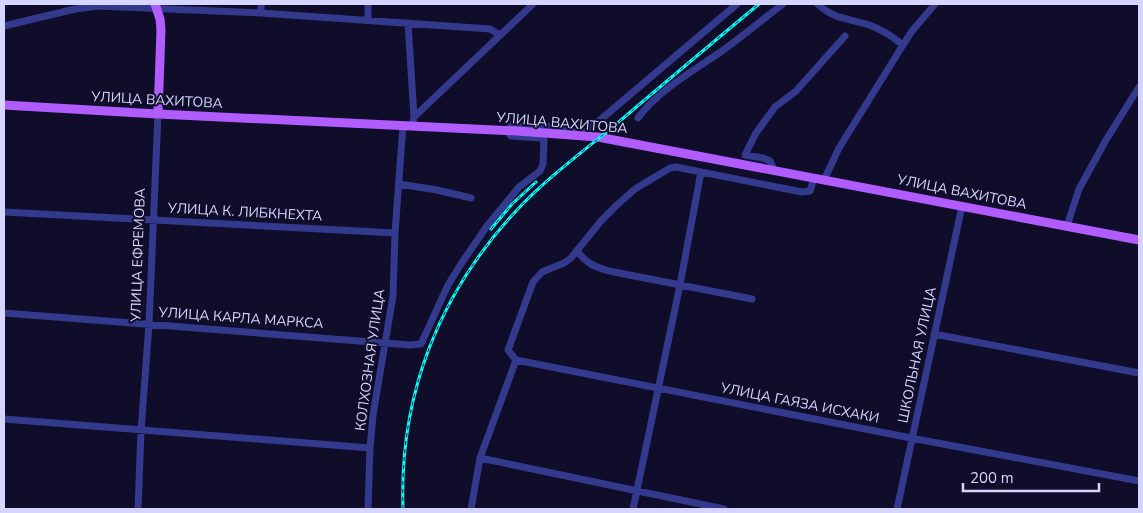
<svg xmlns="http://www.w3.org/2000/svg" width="1143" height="513" viewBox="0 0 1143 513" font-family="'Nunito Sans',sans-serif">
<rect width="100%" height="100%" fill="#0f0d29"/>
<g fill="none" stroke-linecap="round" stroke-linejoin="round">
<path stroke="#33398d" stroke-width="7" d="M368,4V20
M818,4C834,20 849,18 869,25C881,29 893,37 903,45
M261,13V4
M408,23L414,117
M4,26L75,9L98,6L261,13L490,29L500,35
M638,118C657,91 696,69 722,51C743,36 763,19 783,4
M412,125L414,117L533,4
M774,170L770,161L763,158L745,155L756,133L775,107L796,91L845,36
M824,180L839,148L903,45L912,31L935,4
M399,184L437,190L471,198
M4,212L395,233
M1067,226L1079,189L1106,140L1139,87
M577,250C585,263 595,267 609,271L752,299
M4,313L410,345L421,344L448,285L461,264L487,226L519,187L540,171L543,164L544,140L541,138L511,136L506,130L512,126L517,125L586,128L593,126L737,4
M934,334L1139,373
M516,360L911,438L1139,481
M4,419L370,448
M480,458L724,509
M138,509L141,431L149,324L158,114
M368,509L370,448L373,415L393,296L395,233L403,125
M471,509L480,458L516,360L508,350L533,282L542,272L564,263L571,258L601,221L618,204L635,189L670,168L676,167L802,192L810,191L814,178
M633,509L680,285L701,172
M897,509L962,206"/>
<path stroke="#b15cff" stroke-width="9" d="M155,4L160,19L161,30L158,114
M4,105L158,114L517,131L598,137L1139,240"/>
<g stroke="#01fffd" stroke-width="3">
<path id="rail" d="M491,229L512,204L536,182
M403,509C399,395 439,293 517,210C546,179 581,153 614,126C662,85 711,44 759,4"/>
</g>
<use href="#rail" stroke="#0f0d29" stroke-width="1" stroke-dasharray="4" stroke-linecap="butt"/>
</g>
<g text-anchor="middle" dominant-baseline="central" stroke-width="4" stroke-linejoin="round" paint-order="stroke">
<g font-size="14" fill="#d5d5ff" stroke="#0f0d29">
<text transform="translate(157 100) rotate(3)">УЛИЦА ВАХИТОВА</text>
<text transform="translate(562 123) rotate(5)">УЛИЦА ВАХИТОВА</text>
<text transform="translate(962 192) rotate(11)">УЛИЦА ВАХИТОВА</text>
<text transform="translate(245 212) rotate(3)">УЛИЦА К. ЛИБКНЕХТА</text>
<text transform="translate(138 255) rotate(-88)">УЛИЦА ЕФРЕМОВА</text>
<text transform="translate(241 318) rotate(4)">УЛИЦА КАРЛА МАРКСА</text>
<text transform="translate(917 355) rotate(-78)">ШКОЛЬНАЯ УЛИЦА</text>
<text transform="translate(370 360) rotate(-82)">КОЛХОЗНАЯ УЛИЦА</text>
<text transform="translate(800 403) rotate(11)">УЛИЦА ГАЯЗА ИСХАКИ</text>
</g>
</g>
<rect width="1143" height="513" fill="none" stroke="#d5d5ff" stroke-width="10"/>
<path d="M963 483v8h136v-8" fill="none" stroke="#d5d5ff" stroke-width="2.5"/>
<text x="970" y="483" font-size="15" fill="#d5d5ff" stroke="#0f0d29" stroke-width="4" paint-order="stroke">200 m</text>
</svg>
